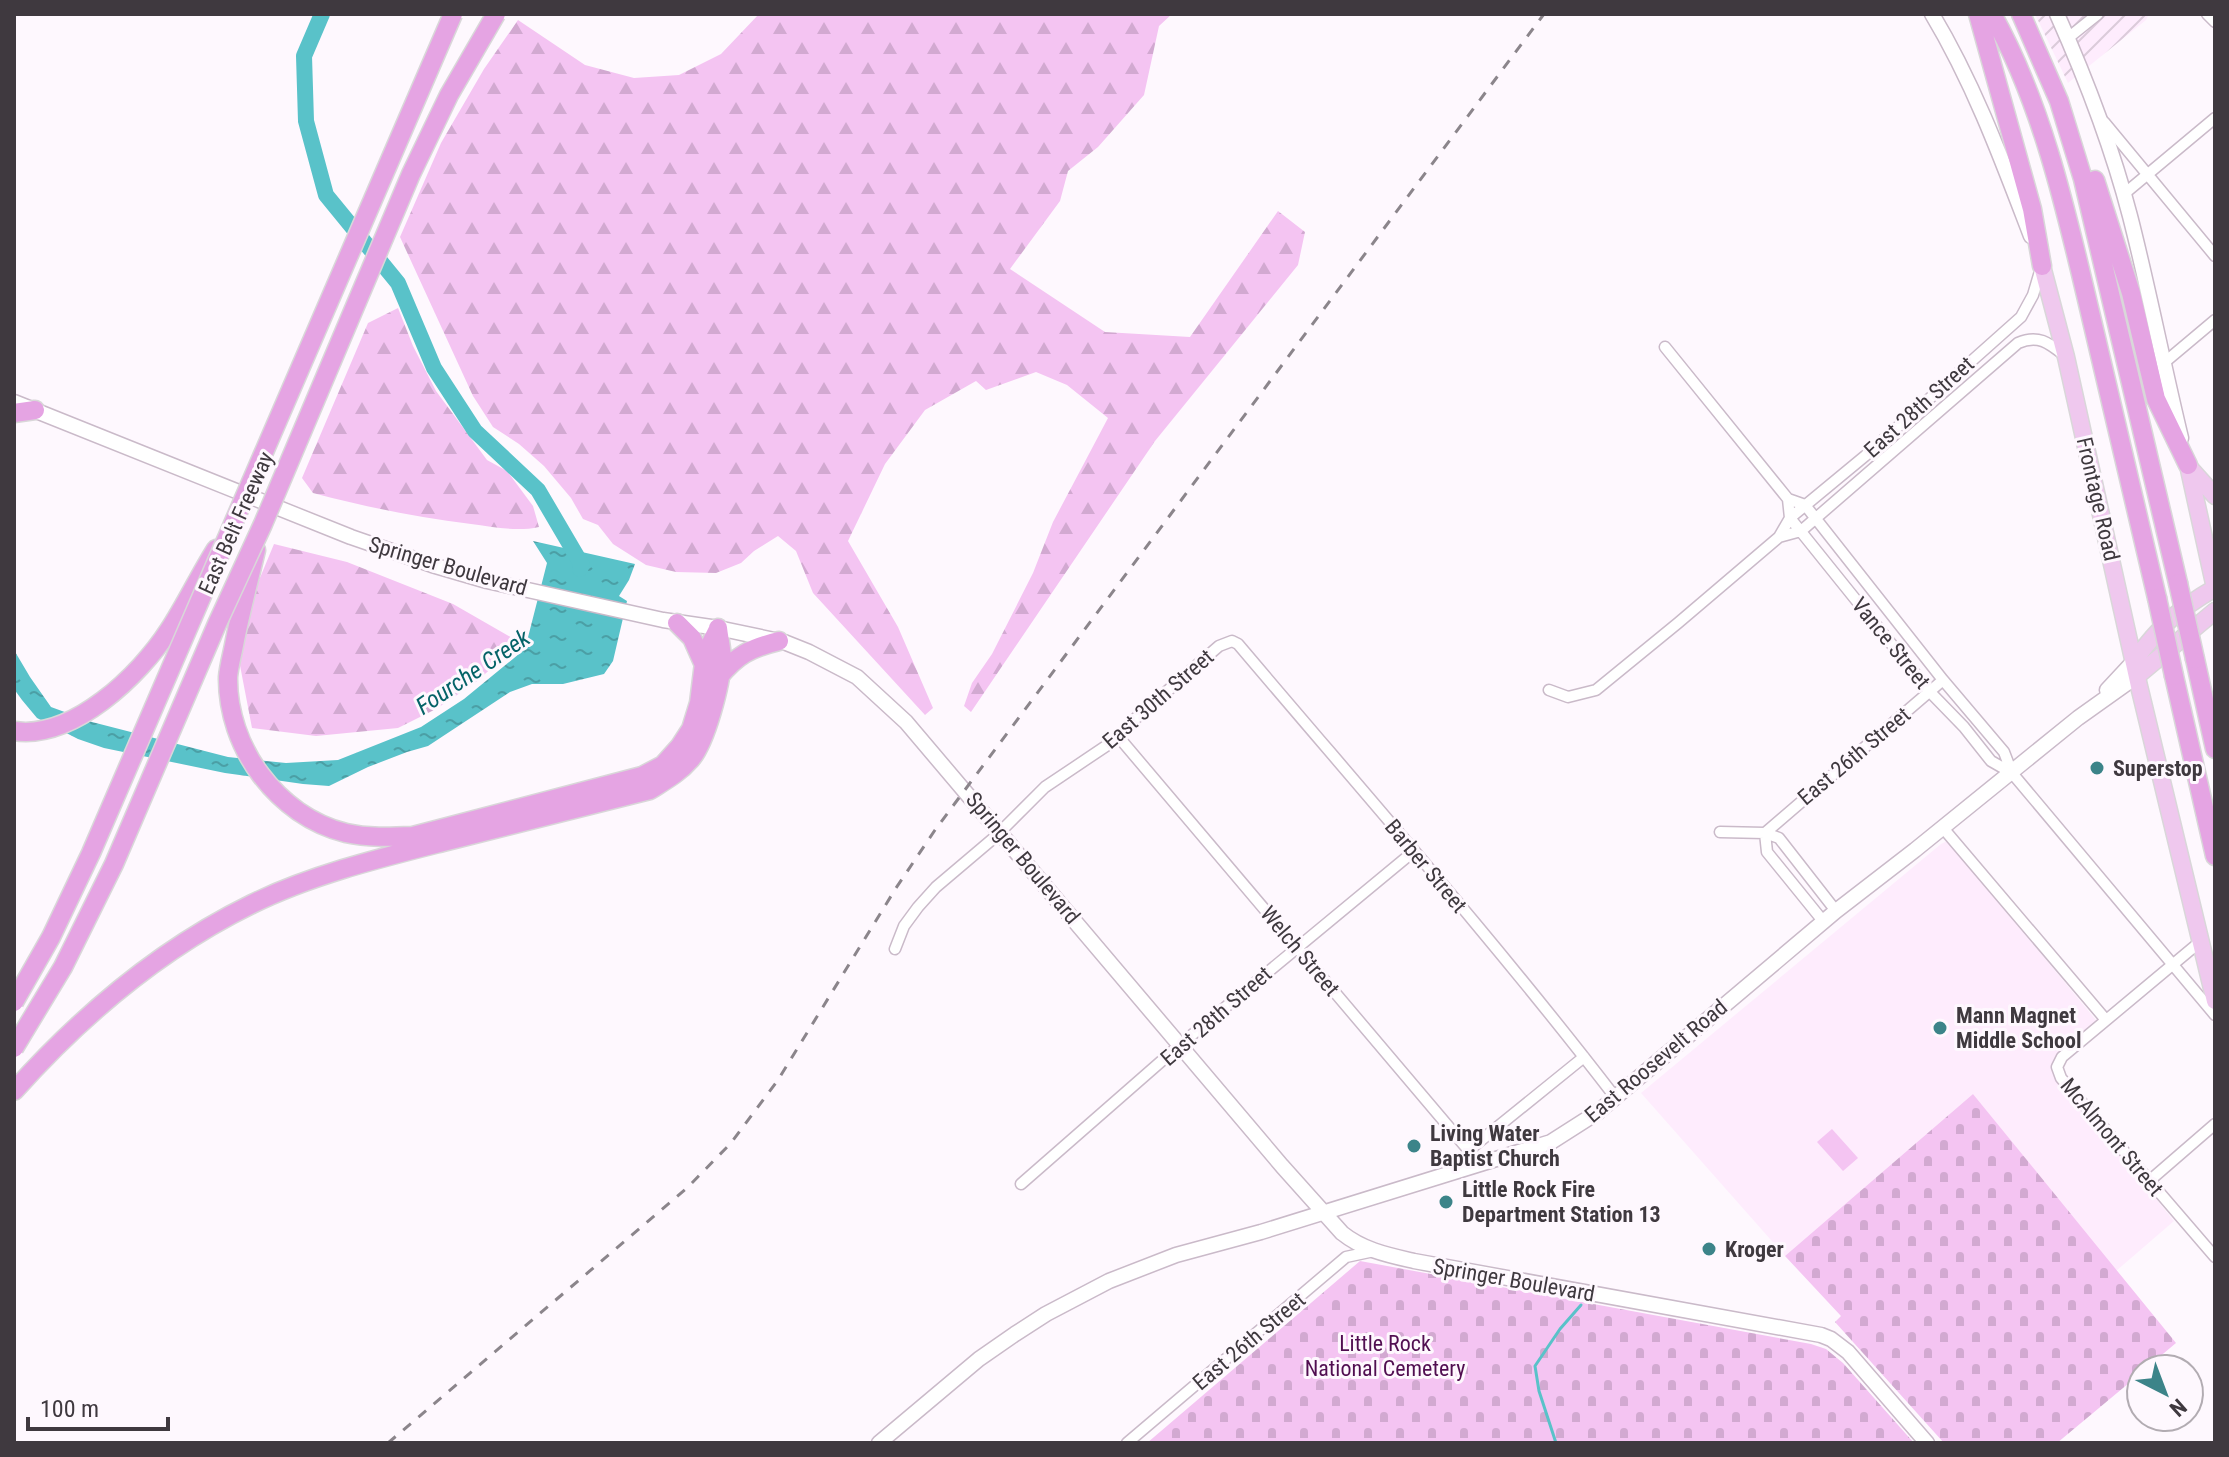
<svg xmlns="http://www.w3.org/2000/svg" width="2229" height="1457" viewBox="0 0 2229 1457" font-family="'Roboto Condensed',sans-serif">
<defs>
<pattern id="industrial-furrows" width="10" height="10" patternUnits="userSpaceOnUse" patternTransform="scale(2)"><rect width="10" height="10" fill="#feecfd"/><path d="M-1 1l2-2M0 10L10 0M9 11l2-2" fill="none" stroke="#dbcbda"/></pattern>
<pattern id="forest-firs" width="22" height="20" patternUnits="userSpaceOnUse" patternTransform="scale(2)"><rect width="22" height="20" fill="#f4c4f2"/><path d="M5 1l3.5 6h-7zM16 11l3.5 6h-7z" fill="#d2a9d1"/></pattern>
<pattern id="cemetery-stones" width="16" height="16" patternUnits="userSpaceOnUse" patternTransform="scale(2)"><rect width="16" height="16" fill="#f4c4f2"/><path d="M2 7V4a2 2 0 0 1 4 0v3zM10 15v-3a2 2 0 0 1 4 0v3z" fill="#d2a9d1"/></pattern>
<pattern id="water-ripples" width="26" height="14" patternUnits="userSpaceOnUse" patternTransform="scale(2)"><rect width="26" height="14" fill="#59c2c9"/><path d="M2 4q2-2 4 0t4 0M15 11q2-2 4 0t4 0" fill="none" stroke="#4b9fa5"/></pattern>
</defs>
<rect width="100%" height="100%" fill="#fef8fe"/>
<path fill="#feecfd" d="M1947,841L2096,1020L2054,1063L2053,1072L2174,1221L2116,1271L1973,1094L1785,1256L1641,1093L1941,844Z"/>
<path fill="url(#industrial-furrows)" d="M2035,14H2149L2146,20L2068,83Z"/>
<path fill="#f4c4f2" d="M1832,1129L1858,1158L1843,1171L1817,1142Z"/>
<path fill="url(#forest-firs)" d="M759,14H1172L1159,26L1144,95L1098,147L1068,171L1060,201L1010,269L1105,332L1190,337L1278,211L1305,232L1298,265L1155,441L971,712L964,706L972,683L992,654L1033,573L1053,522L1108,418L1067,385L1036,372L986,390L976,381L925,410L885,464L848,541L898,627L933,708L925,715L813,593L796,551L778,536L754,551L741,563L716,573L676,572L646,565L613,544L598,525L583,519L571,498L544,466L519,444L493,427L473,396L400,237L441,143L484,69L518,20L585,65L634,78L679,75L721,54Z
M398,308L413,346L436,391L487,460L507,471L533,506L539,527C517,532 493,527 471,524C417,517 365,507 313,493L302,478L368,323Z
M274,544L347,562L453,604L514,639L506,655L475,683L436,709L398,728L316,736L252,728L238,655L252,597Z"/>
<path fill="url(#cemetery-stones)" d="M1973,1094L2176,1343L2145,1369H2141V1373L2057,1443H1944L1835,1322L1841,1316L1785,1256Z
M1360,1261L1811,1344L1826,1349L1843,1363L1914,1443H1147Z"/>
<path fill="url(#water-ripples)" d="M533,541L635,564L629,580L619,596L627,601L613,661L604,674L563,684H532L510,692L428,746L407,752L368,767L329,786L303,784L225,773L104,748L78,739L37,718L22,700L14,689V650L30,677L51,707L92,722L228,757L286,763L338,760L421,727L464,699L525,649L547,563Z"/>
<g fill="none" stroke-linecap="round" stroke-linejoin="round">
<path stroke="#59c2c9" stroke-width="3" d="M1556,1443L1539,1391L1535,1366L1560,1329L1581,1305"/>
<path stroke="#59c2c9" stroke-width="16" d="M322,14L304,56L306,121L326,195L398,283L434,368L475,431L538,490L582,565L580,569"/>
<g stroke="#cabac9" stroke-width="13">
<path id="street" d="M2207,14L2215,22
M2068,38L2098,14
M2104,122L2215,256
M2124,194L2215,118
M1665,347L1788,499L1805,505L1943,680L2004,752L2012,773L2215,1015
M2165,362L2215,320
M1788,499L1790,518L1930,692L1964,727L1991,761L2012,773
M1779,537L1801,531L2018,343C2038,334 2049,343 2064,355
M1549,690L1568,697L1596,690L1678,623L1779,537L1790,518L1865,456L2021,317L2033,295L2041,268
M1121,736L1122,741L1481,1165
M1943,828L2106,1020
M1720,832L1765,833L1779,838L1836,911
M1765,833L1943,680
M1765,833L1767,852L1823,921
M2201,941L2062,1057L2057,1067L2061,1078L2215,1257
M895,949L904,926L918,907L936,887L995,837L1045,787L1121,736L1127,726L1219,646L1232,641L1238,644C1365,794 1495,941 1615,1097
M1469,1150L1584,1057
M2148,1182L2215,1124
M1021,1184L1181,1044L1413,852
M1127,1443L1346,1257L1374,1251"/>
</g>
<g stroke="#cabac9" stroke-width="17">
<path id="secondary" d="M1932,14C1974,84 2002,160 2031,236
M2057,14C2086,79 2112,147 2130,216C2149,290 2163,364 2181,438
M14,402L351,537L432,565L487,581L663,620L718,628L784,642L809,652L857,677L906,722L1282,1166L1342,1233C1363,1250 1388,1255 1414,1261L1821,1335L1831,1339L1848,1352L1927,1443
M2107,690L2134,661
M879,1443L979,1359L1015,1334L1046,1314L1109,1281L1176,1255L1261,1232L1551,1142L1598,1112L1836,911L1915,850L2078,718L2137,676"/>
</g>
<g stroke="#d9d7d9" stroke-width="19">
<path id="primary" d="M2042,266L2066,357L2139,686L2215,1001
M2188,465L2215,588
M2189,467L2215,496
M2134,661C2160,626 2177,610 2215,588
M2137,676L2215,611"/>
</g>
<g stroke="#d9d7d9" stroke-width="21">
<path id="highway" d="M1978,14L2032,209L2042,266
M1992,14C2042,103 2066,210 2089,308C2111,404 2134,501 2157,598
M2021,14L2059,101L2083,179L2178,583
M2095,180L2131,293L2156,399L2188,465
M14,413L35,410
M256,550C249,580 241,610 235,640C233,652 229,665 228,677C227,747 277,816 346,833C368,838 390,837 413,836L642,776L663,765L680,746L691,729L699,703L705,655L718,629
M677,623L692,638L704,665
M2195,659L2215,749
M2174,676L2215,856
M718,678C737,655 750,648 779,641
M14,731C73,740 140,675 169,630C186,604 199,576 216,549
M14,1091C82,1015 160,949 252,904C311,875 380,858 443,842C512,825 581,808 650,790C664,781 679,773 690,760C706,743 721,683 722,660C722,650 719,638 718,628"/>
</g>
<use href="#street" stroke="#fff" stroke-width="10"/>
<use href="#secondary" stroke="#fff" stroke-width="14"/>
<use href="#primary" stroke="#efc8ee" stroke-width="16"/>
<use href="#highway" stroke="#e5a4e3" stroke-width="18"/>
<path stroke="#8b858b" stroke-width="3" stroke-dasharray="10 10" stroke-linecap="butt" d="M388,1443L687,1188L731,1143L778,1080L896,888L935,830L1544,14"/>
<g stroke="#d9d7d9" stroke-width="21" stroke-linecap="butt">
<path id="highway-bridge" d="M2178,583L2195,659
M2157,598L2174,676
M14,1002L51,937L91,853L453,14
M14,1048L63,967L114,864L217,624L263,524L411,174L449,95L496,14"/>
</g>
<use href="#highway-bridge" stroke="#e5a4e3" stroke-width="18"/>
</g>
<g fill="#3c8489" stroke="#fef8fe" stroke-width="3">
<circle cx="2097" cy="768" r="8"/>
<circle cx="1940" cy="1028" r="8"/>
<circle cx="1414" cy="1146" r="8"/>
<circle cx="1446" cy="1202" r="8"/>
<circle cx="1709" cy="1249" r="8"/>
</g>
<g text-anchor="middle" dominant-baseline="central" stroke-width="6" stroke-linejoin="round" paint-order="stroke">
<g font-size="22" fill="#3f393f" stroke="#fef8fe">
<text transform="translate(1919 407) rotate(-42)">East 28th Street</text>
<text transform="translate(2098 499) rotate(77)">Frontage Road</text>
<text transform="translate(236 523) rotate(-66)">East Belt Freeway</text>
<text transform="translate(448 566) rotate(16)">Springer Boulevard</text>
<text transform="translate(1891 643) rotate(51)">Vance Street</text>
<text transform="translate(1158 699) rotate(-41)">East 30th Street</text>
<text transform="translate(1854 756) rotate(-40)">East 26th Street</text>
<text transform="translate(1023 858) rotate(50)">Springer Boulevard</text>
<text transform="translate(1426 866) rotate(50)">Barber Street</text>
<text transform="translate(1300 951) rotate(50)">Welch Street</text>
<text transform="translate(1216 1016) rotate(-41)">East 28th Street</text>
<text transform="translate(1656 1061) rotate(-40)">East Roosevelt Road</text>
<text transform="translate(2112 1137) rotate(50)">McAlmont Street</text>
<text transform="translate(1514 1280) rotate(10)">Springer Boulevard</text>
<text transform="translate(1249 1341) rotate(-40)">East 26th Street</text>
</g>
<g font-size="22" font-weight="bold" fill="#3f393f" stroke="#fef8fe" text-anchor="start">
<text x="2113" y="768">Superstop</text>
<text x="1956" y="1015">Mann Magnet<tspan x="1956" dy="25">Middle School</tspan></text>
<text x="1430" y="1133">Living Water<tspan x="1430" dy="25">Baptist Church</tspan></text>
<text x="1462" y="1189">Little Rock Fire<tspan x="1462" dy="25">Department Station 13</tspan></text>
<text x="1725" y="1249">Kroger</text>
</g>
<g font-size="22" fill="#510e51" stroke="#fef8fe">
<text x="1385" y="1343">Little Rock<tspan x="1385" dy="25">National Cemetery</tspan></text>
</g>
<g font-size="24" font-style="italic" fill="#056368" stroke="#fef8fe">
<text transform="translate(473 672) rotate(-34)">Fourche Creek</text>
</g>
</g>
<rect width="2229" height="1457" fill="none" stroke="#3f393f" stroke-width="32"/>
<g transform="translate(2165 1393) rotate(138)"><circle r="38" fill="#fef8fe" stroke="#b2acb2" stroke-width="2"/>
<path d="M0-6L14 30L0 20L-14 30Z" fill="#3c8489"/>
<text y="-12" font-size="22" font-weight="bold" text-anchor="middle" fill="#3f393f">N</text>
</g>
<path d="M28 1417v12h140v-12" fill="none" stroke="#3f393f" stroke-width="4"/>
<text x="40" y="1417" font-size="24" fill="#3f393f" stroke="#fef8fe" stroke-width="6" paint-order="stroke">100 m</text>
</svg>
